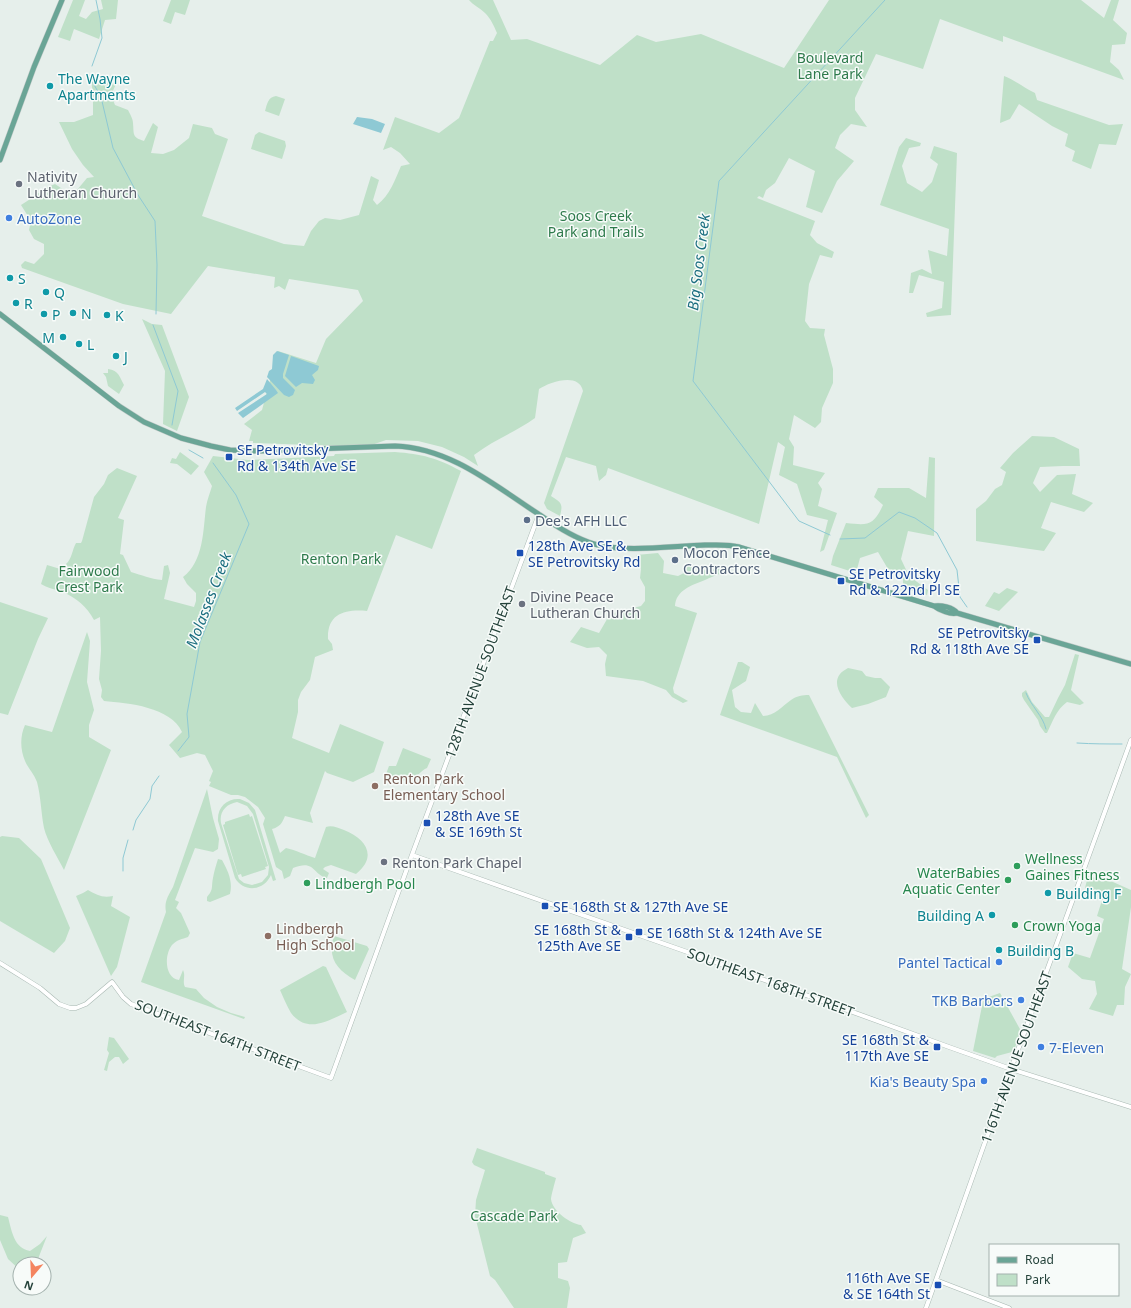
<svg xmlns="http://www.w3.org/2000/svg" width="1131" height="1308" viewBox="0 0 1131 1308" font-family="'Noto Sans',sans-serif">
<rect width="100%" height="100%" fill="#e6efeb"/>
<path fill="#bfe0c8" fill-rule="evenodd" d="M73,0H85L79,16L86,19L92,12L103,9L101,0H118L116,19L105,20L99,39L74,29L70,41L58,37Z
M171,0H190L185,15L175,12L171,24L163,21Z
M469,0H493L511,40L527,39L600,65L637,35L656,42L701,34L784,68L829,0H1081L1104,18L1111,0H1119L1113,20L1127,33L1125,44L1112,45L1110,62L1119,70L1124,80L1003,36V42L940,19L923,69L876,54L855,98V110L867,127L851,124L840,135L835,148L854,161L837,181L822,213L806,207L815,171L789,158L775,183L766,190L763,198L759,196L757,198L815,221L810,235L817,243L834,252L832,258L820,255L809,284L805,321L810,328L825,329L824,335L833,369V383L822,408L821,422L815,428L794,415L789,439L794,447L793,465L825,473L818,483L822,489L818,506L837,513L824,550L820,552L828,520L807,515L797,484L779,475L785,447L778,442L759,524L608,468L606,475L599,481L596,466L566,457L551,496C562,503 563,504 560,516L547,509L544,503L583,391C579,372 550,382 539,389L535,418C516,432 493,440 474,455L478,466L464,457L442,447L418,441L386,440L366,447L253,443V441H249L252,430L244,424L262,410L278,351L316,363L326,339L363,301L358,290L289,279L285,290L279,286L274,288L275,277L208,266L171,314L123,304L22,268L21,265L25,261L34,264L44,254V244L34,239L29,230L31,221L21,205C33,198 42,189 55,184L70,194L77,190L87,178L94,177L83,165L72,149L59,122H74L93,115V95L91,78L116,84L111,95L115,105L128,110C130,114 133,119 133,123C134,135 132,137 144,141L153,123L158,127L151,153L163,154L174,150L189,138L193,124L212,128L215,134L228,139L202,216L284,244L304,246L311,231L319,221L325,218L340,220L359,215L371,176L379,180L373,200L377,205C390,195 395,180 401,166L410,164L400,153L391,147L383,150L395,117L439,133L459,118L490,41H493L497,33C494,26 491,19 485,13C480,8 473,5 469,0Z
M1004,76C1015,80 1024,88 1035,93L1037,100L1109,125L1123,124L1116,145L1099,144L1091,169L1072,161L1075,151L1065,146L1068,134L1052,126L1019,104L1010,119L1000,123Z
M276,96L285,99L279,116L265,111C267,104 268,97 276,96Z
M259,132L285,141L286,146L282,159L251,149L255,135Z
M906,138L921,143L920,146L909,148L902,166L907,183L922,192L932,182L938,164L930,158L934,146L957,153L951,315L927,317L926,313L942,308L944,282L919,275L913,293H909L911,273L922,269L932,274L928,250L947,256L949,229L880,205L899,147Z
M142,319L152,324L162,325L189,397L177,431L163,424L165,371Z
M108,369C119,370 120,378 124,385L119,394L108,386L106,377L103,373H108Z
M1032,436L1054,437L1079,449L1080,466H1063L1040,467L1033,483L1040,492L1057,475L1076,474L1072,494L1093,503L1084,512L1051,502L1041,528L1056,533L1044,551L976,541V509L986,501L995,489L1002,485L1006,472L1000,468L1013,453Z
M180,452L199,466L191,475L177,464L170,463L172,458L176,459Z
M395,452C422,454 437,458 461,471L432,549L396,535L367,611C346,609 327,613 328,639L332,644L333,650L315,657L310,680L301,692L298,700V712L292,738L329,753L340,724L384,742L374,772L353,782L327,773L325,771L310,813L313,823L285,816C282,823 280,827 272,829L280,853L286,848C296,850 305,855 315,858L326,827C332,825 338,828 344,830C366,839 378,856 356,874L331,865L325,867L323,869L329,873L327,878C312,874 315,859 293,868L290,876L284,879L282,871L276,867L263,824L265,818L258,807L245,797L238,795H231L209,786L211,782L209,781L213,771L205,755L197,753L180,758L169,745L182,732C171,707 128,703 104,701L101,697L102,690L99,679L101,651L100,617L94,620C87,607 76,597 62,592C55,589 47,588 41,584L47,565L67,571L68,567L66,564C72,559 72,550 76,543H81L82,541L94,497L104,484L108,475L117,468L137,476L118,518L124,520L120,554L123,555L131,572C142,575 150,579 162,580L164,566L168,565L170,573L164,599L194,607L196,601V593L187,584L183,577C204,561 203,530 206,507C207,500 210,493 212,486L204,472L213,456L248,460L334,456L335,454Z
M929,457L935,458L934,536L908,531L901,559L909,576L928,590L927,595L903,588V575L888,569L878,552L860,558L856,573L831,565L833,556L846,523C867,525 873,527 883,505L874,497L878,488H909L926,498Z
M658,553L664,561L663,573L678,576L684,573L689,563L693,567L695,574L705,570L720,569V574C715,575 710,578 705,580C692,585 676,590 675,606L697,613L673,688L674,693L688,701L683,703L672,697L666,690L643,681L606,676L605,664L607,655L599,647L587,648L570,642L581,627L599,633L610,614L641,606L645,601V587L640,578L641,569L636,555Z
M1007,588L1018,592L999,611L985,606L994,592L999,594Z
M0,602L48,618L38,639L8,715L0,713Z
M87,632L90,641L87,682L94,710L89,725V737L111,750L64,870C58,858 47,841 44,828C41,813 41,797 37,782C34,774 28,768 25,761C20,749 20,736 25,725L52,732Z
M1075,654L1079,655L1071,690L1084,703L1080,705L1067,702C1056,710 1053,721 1047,733H1045L1040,726L1038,720L1024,700L1022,696V693L1026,690L1032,702L1045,717H1049L1058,698L1065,685Z
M738,662H742L750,667L746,681L732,690L735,707L741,712L751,713L755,703L763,716C775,716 782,706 791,700C796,696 803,695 809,695L869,815L866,818L837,757L720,715Z
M848,668L862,671L866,676L875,678H881L890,687L886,697L868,704L852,708C844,701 831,685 840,674C841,672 845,670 848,668Z
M403,748L431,759L427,768C421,770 417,778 408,782L386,774L389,766H396Z
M207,789L213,818L219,839L218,849L213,852L195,848L175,900L179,902L176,908L181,913L190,933L188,937C182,939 177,940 173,944C164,953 164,978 179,980L183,970C186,976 182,981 185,987L196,989L204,998L217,1007L231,1013L245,1017L244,1019L141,982L166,912C164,902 168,896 173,887Z
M240,799L249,803L255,810L276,880L273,881L271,875C264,891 244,893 235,878L218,821C217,807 227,798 240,799ZM237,802L247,806L253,814L269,867L268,875L262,882L252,885L244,883L239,879L221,823C219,812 226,804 237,802Z
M249,814L250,817L252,816L268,866L265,867L266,869L242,877L241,874L238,875L223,825L225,824V822Z
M2,836L19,838L41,859L70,928L65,941L54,953L0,921V837Z
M218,859L222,860C228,871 233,881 230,894L210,902L207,901V897C214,889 211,888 213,878C214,872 216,865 218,859Z
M1088,876L1113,882L1131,890V907L1122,969L1131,974L1125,987L1124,1005H1117L1113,1016L1089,1009L1097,994L1095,981L1082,979L1068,967L1073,953L1090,958L1104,919L1097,916L1104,894L1085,888Z
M88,890C97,895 102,898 113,896L111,906L130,917L117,967L111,976L76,896L83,893Z
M334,936L367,946L369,949L355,980C337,970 327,958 334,936Z
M323,966L326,967L347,1012C328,1021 307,1034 291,1013C287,1006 283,997 280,990Z
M1000,993L1021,1031L1013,1053L1012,1052L997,1056L995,1058L973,1051L983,1001L986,998Z
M109,1037L114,1038L129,1059L123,1064L119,1057H115L109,1062L107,1071L104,1070L109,1053L107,1050Z
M477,1148L545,1172V1174L556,1178C555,1182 551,1196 551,1199C552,1211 571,1224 581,1225L586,1233L573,1238L567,1262L558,1263V1278L568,1281L570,1288L567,1308H514L495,1280L490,1276L475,1216L476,1200L485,1170L474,1165L472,1162Z
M0,1215L8,1217C12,1232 14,1248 30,1251L40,1244L47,1236L36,1264H20V1270L8,1259L0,1240Z"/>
<path fill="#8ec9d4" d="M357,117L372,119L385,124L381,133L353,124Z
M277,351L289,355L283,374V378L295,390L293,395L289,397L284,395L267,377L269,371L272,369L273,355Z
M291,356L319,366L318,370L312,375L315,380L313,384L302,383L296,387L285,376Z
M267,379L276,390L278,393L243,418L238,413L267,394L265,392L237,411L235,408L263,389Z"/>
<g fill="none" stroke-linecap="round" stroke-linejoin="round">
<path stroke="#8ec9d4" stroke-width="1" d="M92,66L102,38L100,19L96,0
M88,74L101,97L113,148L138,195L155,221L157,265L156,314
M153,325L178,391L172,425
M189,450L203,458
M830,535L799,521L693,381L719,181L885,0
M840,539L865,538L899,512L915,518L937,533L957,570L960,597L967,607
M1026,693C1031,706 1043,716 1046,729
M1077,743C1093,744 1107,744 1122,744
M178,751L189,737L187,714L200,642L249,524L236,495L213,463
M133,830L136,820L150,799L152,786L159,776
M123,871V858L128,840"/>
<g stroke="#a8b8b2" stroke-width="5">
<path id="minor" d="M412,855L693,954L949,1047L1011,1069L1131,1107
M0,963L40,988L59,1004L70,1008H76L86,1004L112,982L123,997L131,1004L331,1078L413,852L539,514
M936,1280L1009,1308
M926,1308L1011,1069L1131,740"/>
</g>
<g stroke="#c2cac8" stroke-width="6">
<path id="major" d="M0,160L34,67L62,0
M0,314L119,406L144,422L181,438L211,446L230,450L258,451L395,446C451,448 495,486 540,515C557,527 574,538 594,544C625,553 672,546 705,545C717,545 728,544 739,547L934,606C939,610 951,615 957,613L1131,664
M934,606C941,605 953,607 957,613"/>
</g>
<use href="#minor" stroke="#fff" stroke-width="4"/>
<use href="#major" stroke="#6aa596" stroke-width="5"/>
</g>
<g fill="#0f9aa8" stroke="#f7fbf9" stroke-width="1.5">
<circle cx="50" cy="86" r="4"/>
<circle cx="10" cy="278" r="4"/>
<circle cx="46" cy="292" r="4"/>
<circle cx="16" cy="303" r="4"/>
<circle cx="73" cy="313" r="4"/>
<circle cx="44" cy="314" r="4"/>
<circle cx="107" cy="315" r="4"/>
<circle cx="63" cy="337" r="4"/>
<circle cx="79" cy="344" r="4"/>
<circle cx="116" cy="356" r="4"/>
<circle cx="1048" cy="893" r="4"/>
<circle cx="992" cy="915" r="4"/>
<circle cx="999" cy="950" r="4"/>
</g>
<g fill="#6b7280" stroke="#f7fbf9" stroke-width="1.5">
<circle cx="19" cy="184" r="4"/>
<circle cx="522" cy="604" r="4"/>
<circle cx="384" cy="862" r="4"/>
</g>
<g fill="#3f7fe0" stroke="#f7fbf9" stroke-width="1.5">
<circle cx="9" cy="218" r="4"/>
<circle cx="999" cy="962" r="4"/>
<circle cx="1021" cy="1000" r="4"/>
<circle cx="1041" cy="1047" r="4"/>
<circle cx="984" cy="1081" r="4"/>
</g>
<g fill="#1a4fb4" stroke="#f7fbf9" stroke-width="1.5">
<rect x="225" y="453" width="8" height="8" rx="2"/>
<rect x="516" y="549" width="8" height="8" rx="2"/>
<rect x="837" y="577" width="8" height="8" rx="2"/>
<rect x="1033" y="636" width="8" height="8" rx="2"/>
<rect x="423" y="819" width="8" height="8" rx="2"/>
<rect x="541" y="902" width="8" height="8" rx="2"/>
<rect x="635" y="928" width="8" height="8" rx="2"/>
<rect x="625" y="933" width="8" height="8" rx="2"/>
<rect x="933" y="1043" width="8" height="8" rx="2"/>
<rect x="934" y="1281" width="8" height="8" rx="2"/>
</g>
<g fill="#5c6f8a" stroke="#f7fbf9" stroke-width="1.5">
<circle cx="527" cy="520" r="4"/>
<circle cx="675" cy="560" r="4"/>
</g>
<g fill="#8d6e63" stroke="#f7fbf9" stroke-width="1.5">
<circle cx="375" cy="786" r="4"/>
<circle cx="268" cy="936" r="4"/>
</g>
<g fill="#2e9e5b" stroke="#f7fbf9" stroke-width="1.5">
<circle cx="1017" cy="866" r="4"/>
<circle cx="1008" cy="880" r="4"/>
<circle cx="307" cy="883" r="4"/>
<circle cx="1015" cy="925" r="4"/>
</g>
<g text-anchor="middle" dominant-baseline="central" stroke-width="3" stroke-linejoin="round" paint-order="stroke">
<g font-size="14" fill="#2d7a4b" stroke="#f7fbf9">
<text x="830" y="57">Boulevard<tspan x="830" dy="16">Lane Park</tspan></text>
<text x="596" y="215">Soos Creek<tspan x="596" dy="16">Park and Trails</tspan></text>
<text x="341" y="558">Renton Park</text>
<text x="89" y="570">Fairwood<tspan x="89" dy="16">Crest Park</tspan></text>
<text x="514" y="1215">Cascade Park</text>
</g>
<g font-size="14" fill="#0d838f" stroke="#f7fbf9" text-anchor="start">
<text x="58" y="78">The Wayne<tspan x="58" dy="16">Apartments</tspan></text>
<text x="18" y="278">S</text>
<text x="54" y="292">Q</text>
<text x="24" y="303">R</text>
<text x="81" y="313">N</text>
<text x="52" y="314">P</text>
<text x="115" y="315">K</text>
<text x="55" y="337" text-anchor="end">M</text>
<text x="87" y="344">L</text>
<text x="124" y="356">J</text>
<text x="1056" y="893">Building F</text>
<text x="984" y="915" text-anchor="end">Building A</text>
<text x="1007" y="950">Building B</text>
</g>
<g font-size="14" fill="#5b616d" stroke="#f7fbf9" text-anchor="start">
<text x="27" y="176">Nativity<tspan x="27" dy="16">Lutheran Church</tspan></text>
<text x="530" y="596">Divine Peace<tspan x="530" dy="16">Lutheran Church</tspan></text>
<text x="392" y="862">Renton Park Chapel</text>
</g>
<g font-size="14" fill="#366cbe" stroke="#f7fbf9" text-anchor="end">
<text x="17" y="218" text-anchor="start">AutoZone</text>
<text x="991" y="962">Pantel Tactical</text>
<text x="1013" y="1000">TKB Barbers</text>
<text x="1049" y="1047" text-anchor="start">7-Eleven</text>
<text x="976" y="1081">Kia's Beauty Spa</text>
</g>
<g font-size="14" fill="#164399" stroke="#f7fbf9" text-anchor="start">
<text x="237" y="449">SE Petrovitsky<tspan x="237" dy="16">Rd &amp; 134th Ave SE</tspan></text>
<text x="528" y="545">128th Ave SE &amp;<tspan x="528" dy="16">SE Petrovitsky Rd</tspan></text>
<text x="849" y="573">SE Petrovitsky<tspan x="849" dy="16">Rd &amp; 122nd Pl SE</tspan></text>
<text x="1029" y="632" text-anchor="end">SE Petrovitsky<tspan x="1029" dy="16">Rd &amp; 118th Ave SE</tspan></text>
<text x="435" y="815">128th Ave SE<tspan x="435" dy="16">&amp; SE 169th St</tspan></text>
<text x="553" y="906">SE 168th St &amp; 127th Ave SE</text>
<text x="621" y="929" text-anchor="end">SE 168th St &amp;<tspan x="621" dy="16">125th Ave SE</tspan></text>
<text x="647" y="932">SE 168th St &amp; 124th Ave SE</text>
<text x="929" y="1039" text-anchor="end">SE 168th St &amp;<tspan x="929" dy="16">117th Ave SE</tspan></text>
<text x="930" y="1277" text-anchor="end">116th Ave SE<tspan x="930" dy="16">&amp; SE 164th St</tspan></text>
</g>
<g font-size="14" fill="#4e5e75" stroke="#f7fbf9" text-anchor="start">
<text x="535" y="520">Dee's AFH LLC</text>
<text x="683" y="552">Mocon Fence<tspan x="683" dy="16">Contractors</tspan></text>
</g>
<g font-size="14" fill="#24423a" stroke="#f7fbf9">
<text transform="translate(480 672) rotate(-70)">128TH AVENUE SOUTHEAST</text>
<text transform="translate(771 982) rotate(20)">SOUTHEAST 168TH STREET</text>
<text transform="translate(218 1035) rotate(21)">SOUTHEAST 164TH STREET</text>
<text transform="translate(1016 1057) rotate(-70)">116TH AVENUE SOUTHEAST</text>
</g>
<g font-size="14" fill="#785e54" stroke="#f7fbf9" text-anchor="start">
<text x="383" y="778">Renton Park<tspan x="383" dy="16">Elementary School</tspan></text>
<text x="276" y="928">Lindbergh<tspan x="276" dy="16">High School</tspan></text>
</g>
<g font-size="14" fill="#27864d" stroke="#f7fbf9" text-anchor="start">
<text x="1025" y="858">Wellness<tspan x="1025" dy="16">Gaines Fitness</tspan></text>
<text x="1000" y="872" text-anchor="end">WaterBabies<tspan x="1000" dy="16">Aquatic Center</tspan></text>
<text x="315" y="883">Lindbergh Pool</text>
<text x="1023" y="925">Crown Yoga</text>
</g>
<g font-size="15" font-style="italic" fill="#1c6f80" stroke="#f7fbf9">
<text transform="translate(698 262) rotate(-83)">Big Soos Creek</text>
<text transform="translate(208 600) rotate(-69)">Molasses Creek</text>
</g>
</g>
<rect x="989" y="1244" width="130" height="52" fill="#f7fbf9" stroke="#a3b1ad"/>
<rect x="997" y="1257" width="20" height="6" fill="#6aa596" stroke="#a3b1ad"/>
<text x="1025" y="1264" font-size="12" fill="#24423a">Road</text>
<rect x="997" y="1274" width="20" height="12" fill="#bfe0c8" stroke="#a3b1ad"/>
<text x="1025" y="1284" font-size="12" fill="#24423a">Park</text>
<g transform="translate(32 1276) rotate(199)"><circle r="19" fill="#f7fbf9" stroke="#a3b1ad"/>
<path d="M0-3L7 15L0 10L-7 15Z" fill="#f4845f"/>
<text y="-6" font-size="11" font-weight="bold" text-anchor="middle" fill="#24423a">N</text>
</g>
</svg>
